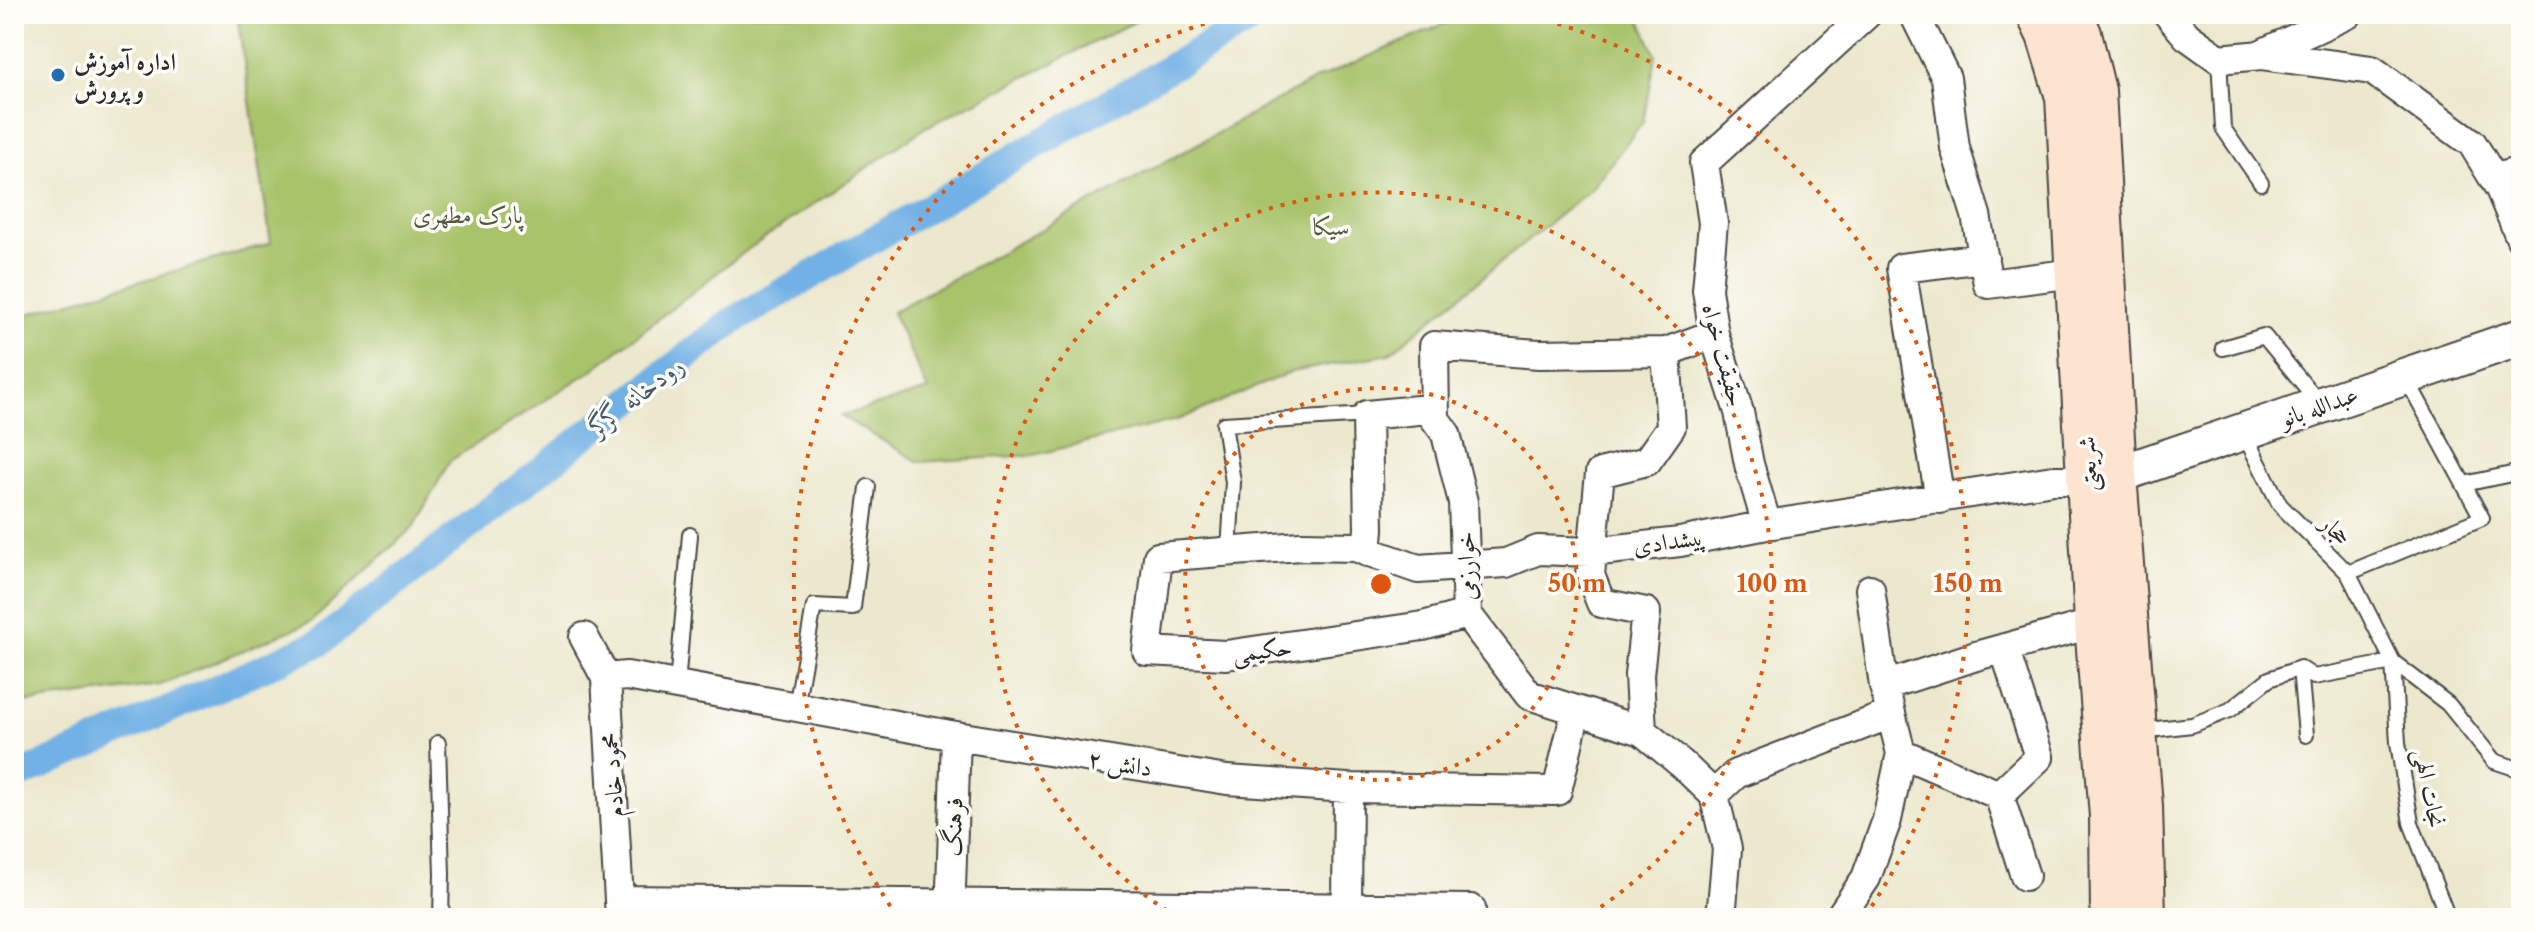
<svg xmlns="http://www.w3.org/2000/svg" width="2535" height="932" viewBox="0 0 2535 932" font-family="'Libre Caslon Text',Amiri,serif">
<rect width="100%" height="100%" fill="#fdfcf7"/>
<filter id="ink" filterUnits="userSpaceOnUse"><feTurbulence type="fractalNoise" baseFrequency=".0125" numOctaves="2"/><feDisplacementMap in="SourceGraphic" scale="16" xChannelSelector="R" yChannelSelector="G"/><feConvolveMatrix kernelMatrix="1 2 1 2 8 2 1 2 1" color-interpolation-filters="sRGB"/></filter>
<filter id="wash" filterUnits="userSpaceOnUse"><feTurbulence type="fractalNoise" baseFrequency=".006" numOctaves="4" result="noise"/><feDisplacementMap in="SourceGraphic" scale="32" xChannelSelector="R" yChannelSelector="G"/><feGaussianBlur stdDeviation="1.8" result="paint"/><feColorMatrix in="noise" values="0 0 0 0 0 0 0 0 0 0 0 0 0 0 0 0 0 1.4 0 .05"/><feComposite in="paint" operator="in"/></filter>
<g filter="url(#wash)">
<rect width="100%" height="100%" fill="#ece8cd"/>
<path fill="#a8c36a" stroke="#6a774a" stroke-width="2" d="M237,14H1150L926,127L740,255L594,369L450,461L413,527L311,622L160,685L14,704V318L271,243Z
M1467,14H1638L1656,56L1643,122L1591,189L1389,354L1291,372L1180,419L1034,455L919,462L841,416L928,390L892,312L1314,80Z"/>
<g fill="none" stroke-linecap="round" stroke-linejoin="round">
<path stroke="#72b1e5" stroke-width="28" d="M14,774L25,773L319,643L731,322L1262,14"/>
</g>
</g>
<g filter="url(#ink)">
<g fill="none" stroke-linecap="round" stroke-linejoin="round">
<g stroke="#484743" stroke-width="18">
<path id="service" d="M2219,59L2223,128L2261,183
M2490,172L2521,164
M2223,348L2264,336L2320,404
M2244,434L2280,505L2348,573L2393,662L2398,743L2411,823L2448,918
M2464,484L2521,472
M1229,552L1233,482L1224,424L1367,415
M2348,573L2482,518L2406,378
M2300,668L2306,735
M677,685L690,535
M796,707L814,606L853,608L868,487
M2140,731L2192,725L2230,710L2269,679L2300,668L2314,677L2393,662L2448,704L2494,761L2521,770
M438,743L442,874L441,918
M2516,918L2521,917"/>
</g>
<g stroke="#484743" stroke-width="32">
<path id="minor" d="M1914,14L1946,78L1955,148L1976,215L1988,284L2075,273
M2168,14L2187,36L2219,59L2261,55L2372,70L2472,143L2500,189L2521,239
M2261,54L2348,14
M1435,419L1434,346L1539,354L1666,352
M1940,499L1901,268L1984,258
M1767,525L1749,464L1739,412L1714,334L1707,290L1713,223L1704,163L1867,14
M1367,552L1369,529L1367,415L1428,409L1446,434L1463,502L1467,614L1529,695L1642,731L1683,765L1714,795L1727,849L1721,918
M1467,614L1423,626L1226,655L1147,651L1158,557L1301,546L1355,547L1418,569L1506,563L1538,550L1591,552L1680,542L1767,525L2053,480H2088
M584,637L606,678L620,917
M606,678L627,676L956,736L1227,780L1348,788L1557,791L1576,711
M1884,686L1976,656L2095,623
M1642,731L1639,675L1646,612L1601,603L1590,575L1600,473L1647,461L1671,427L1666,352L1714,334
M1901,753L1999,795L2025,876
M1714,795L1736,774L1891,714
M1999,795L2039,757L2004,648
M620,900L1471,909
M1347,907L1348,788
M950,918L956,736
M1839,918L1866,878L1887,820L1901,753L1884,686L1870,589"/>
</g>
<g stroke="#484743" stroke-width="40">
<path id="tertiary" d="M2116,475L2521,337"/>
</g>
<g stroke="#484743" stroke-width="44">
<path id="secondary" d="M2037,14L2047,35L2066,97L2095,623L2110,817L2111,918
M2072,14L2081,34L2095,91L2116,475L2142,806L2145,918"/>
</g>
<use href="#service" stroke="#fff" stroke-width="14"/>
<use href="#minor" stroke="#fff" stroke-width="28"/>
<use href="#tertiary" stroke="#fff" stroke-width="36"/>
<use href="#secondary" stroke="#fde4d0" stroke-width="40"/>
</g>
</g>
<g fill="none" stroke="#df570e" stroke-width="4" stroke-dasharray="4 8">
<circle cx="1381" cy="584" r="196"/>
<path d="M1177 917A391 391 0 1 1 1585 917"/>
<path d="M897 916A587 587 0 0 1 1239 14M1523 14A587 587 0 0 1 1865 916"/>
</g>
<circle fill="#1f6fb2" stroke="#fdfcf7" stroke-width="3" cx="58" cy="75" r="8"/>
<g text-anchor="middle" dominant-baseline="central" stroke-width="7" stroke-linejoin="round" paint-order="stroke">
<g font-size="24" font-weight="bold" fill="#2b2b2b" stroke="#fdfcf7" text-anchor="start">
<text x="74" y="61">اداره آموزش<tspan x="74" dy="28">و پرورش</tspan></text>
</g>
<g font-size="24" fill="#50593e" stroke="#fdfcf7">
<text x="468" y="214">پارک مطهری</text>
<text x="1331" y="226">سیکا</text>
</g>
<g font-size="24" fill="#2b2b2b" stroke="#fdfcf7">
<text transform="translate(1724 355) rotate(75)">حقیقت خواه</text>
<text transform="translate(2319 406) rotate(-19)">عبدالله بانو</text>
<text transform="translate(2087 464) rotate(-93)">شریعتی</text>
<text transform="translate(2336 530) rotate(45)">حجار</text>
<text transform="translate(1669 541) rotate(-8)">پیشدادی</text>
<text transform="translate(1466 566) rotate(-92)">خوارزمی</text>
<text transform="translate(1262 650) rotate(-7)">حکیمی</text>
<text transform="translate(1120 763) rotate(9)">دانش ۲</text>
<text transform="translate(612 775) rotate(-94)">محمود خادم</text>
<text transform="translate(2430 788) rotate(79)">نجات الهی</text>
<text transform="translate(953 827) rotate(-88)">فرهنگ</text>
</g>
<g font-size="26" font-style="italic" fill="#445a6c" stroke="#fdfcf7">
<text transform="translate(636 396) rotate(-38)">رودخانه گرگر</text>
</g>
</g>
<circle cx="1381" cy="584" r="12" fill="#df570e" stroke="#fdfcf7" stroke-width="4"/>
<g font-size="24" text-anchor="middle" font-weight="bold" fill="#df570e" stroke="#fdfcf7" stroke-width="7" stroke-linejoin="round" paint-order="stroke">
<text x="1577" y="592">50 m</text>
<text x="1772" y="592">100 m</text>
<text x="1968" y="592">150 m</text>
</g>
<rect width="2535" height="932" fill="none" stroke="#fdfcf7" stroke-width="48"/>
</svg>
